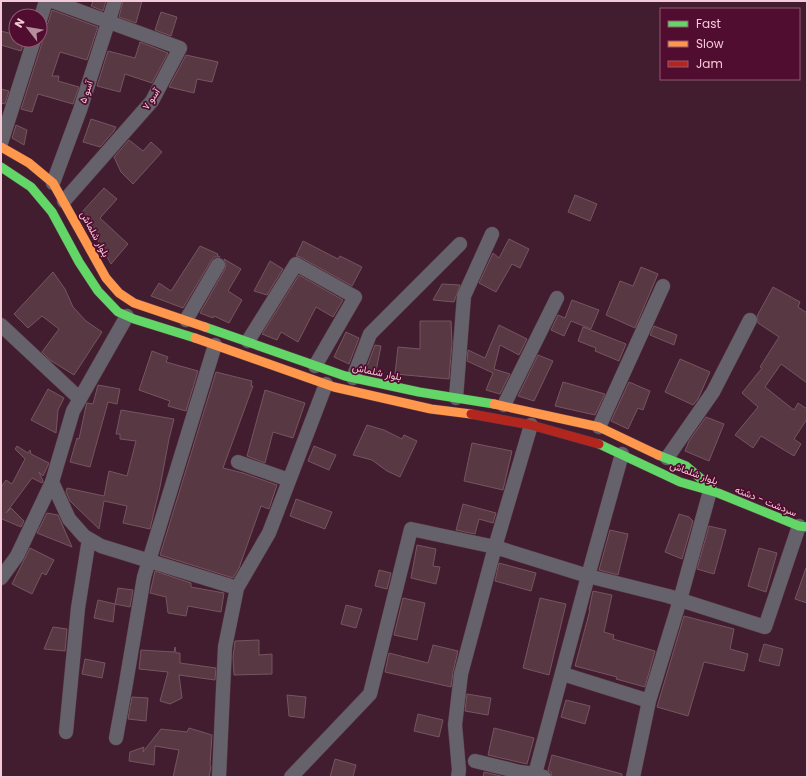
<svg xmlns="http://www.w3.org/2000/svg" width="808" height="778" viewBox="0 0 808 778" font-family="Poppins,Vazirmatn,sans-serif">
<rect width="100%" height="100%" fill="#421c2f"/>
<path fill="#583943" stroke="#76555f" d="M93,1H106L103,11L91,6Z
M123,1H142L136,23L119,17Z
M52,10L98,27L87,60L60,52L52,76H59L58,81L79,87L73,104L38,94L32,112L21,109L42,43L41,35L43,28L48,23Z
M161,12L177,17L171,36L155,30Z
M1,31L16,35V40H25L21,51L1,45Z
M140,42L168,53L152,83L125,74L120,92L97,86L108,51L135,58Z
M186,55L218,62L212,82L197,79L194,93L169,87Z
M1,89L9,91L5,104L1,103Z
M91,119L116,127L114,131L100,147L83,142Z
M16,125L27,130L24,145L12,138Z
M129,140L143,151L151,142L162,152L133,184L121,172L114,157Z
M104,188L117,199L100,218L128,244L111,264L82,212Z
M575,195L597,204L590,221L568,212Z
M509,239L529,249L520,268L512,264L496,292L479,283L493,253L499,258Z
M303,241L338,259L340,256L362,267L352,286L300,257L296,256Z
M200,246L218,254L217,255L220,257H214L211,261L183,308L151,296L159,283L171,291Z
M224,259L241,269L228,291L242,300L229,323L214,316L213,318L200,313L225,269L226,265Z
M270,261L283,269L267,295L254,291Z
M641,267L658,274L635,328L606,315L620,281L633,286Z
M53,272L65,289L73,307L86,321L102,332L74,375L50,360L42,352L59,329L42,316L28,328L14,314Z
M299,275L343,300L333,317L316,307L298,342L281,332L277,340L262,334Z
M442,284L460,285L454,302L433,300Z
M773,287L800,302L798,307L807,313V383L781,364L765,387L794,410L798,403L807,409V419L794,439L801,444L794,456L761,436L753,448L735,435L758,407L742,393L762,368L760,367L779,337L758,323L757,316Z
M572,300L599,310L591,329L571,321L564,336L551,330L558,315L565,318Z
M420,321H451L452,343L449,379L395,374L398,347L420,349Z
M499,325L527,339L519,355L500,345L494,369L510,374L500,394L486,390L493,373L467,361L468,350L485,358Z
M654,326L677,335L674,345L650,335Z
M583,327L626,344L619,361L595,351L596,348L578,341Z
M346,332L359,338L349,364L334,357Z
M375,345L381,346L376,371L366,369Z
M152,351L168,357L166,362L198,371L186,411L168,406L170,401L139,390Z
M538,355L553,361L534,401L518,396Z
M680,359L710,372L698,399L693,405L665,392Z
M216,372L252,381L251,386H253L223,468L243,473L277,485L269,509L261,506L239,568L233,578L160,555Z
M563,382L605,394L595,415L555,406Z
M629,382L650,391L643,410L638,408L628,429L611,421Z
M98,385L120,389L117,404L108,402L90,467L70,462L77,438L79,439L86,406L87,403L93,404Z
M48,389L64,398L58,410L56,433L31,420Z
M265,390L305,403L293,438L273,432L265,463L247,456Z
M121,410L174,419L169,439L160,487L150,529L123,523L127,506L104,501L99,529L70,501L66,492L67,488L104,496L109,471L127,476L136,441L120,439V434H116Z
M706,417L724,424L709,461L685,451L689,441Z
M367,425L384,430L402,439L404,435L417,441L400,477L387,471L372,460L353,455Z
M472,443L512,451L503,490L464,481Z
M17,446L28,453L30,450L31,454L49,463L43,476L39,472L43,481L42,483L32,478L6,513L11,508L24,521L21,527L2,519L1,520V487L6,480L12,484L25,459L15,449Z
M314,446L336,455L329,470L308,461Z
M296,499L332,512L325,529L290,516Z
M463,504L496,513L493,523L479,519L475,534L456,530Z
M47,513L58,515L72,547L37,533Z
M679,514L689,517L693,521L682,559L665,552Z
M709,526L726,530L714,574L697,569Z
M610,530L628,534L618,575L599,570Z
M417,545L436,549L433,566L440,567L436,584L411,578Z
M30,548L54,560L46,575L42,573L32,594L12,584Z
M759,548L777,553L766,592L748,586Z
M499,563L536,573L531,591L495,581Z
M806,568L807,569V603L795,599Z
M379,570L391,573L387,589L375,586Z
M155,571L191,583V587L224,593L221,612L188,606L186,616L168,613L166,597L150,593Z
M118,588L133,590L130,607L115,604Z
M593,591L612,595L604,632L614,635L613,639L655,651L645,687L616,679L617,677L575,666L590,610H589Z
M403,598L425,603L417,640L394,635Z
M540,598L566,604L549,675L523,668Z
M98,600L115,604L113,622L94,618Z
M346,605L362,609L356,628L341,624Z
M684,616L734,629L730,649L748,654L744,671L704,662L688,716L657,707Z
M53,627L67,629L65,651L44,649Z
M259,640V655L272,654V674L234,675L233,657L235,641Z
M764,644L783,649L779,666L759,661Z
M433,645L458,651L453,672L451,687L385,672L389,653L428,663Z
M175,647L176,653H180V663L216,668L215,680L179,675L182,698L170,704L160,701L168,672L139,669L141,650L174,652Z
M85,659L105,663L102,678L82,674Z
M467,694L491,698L488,715L465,711Z
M287,695L306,697L304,718L289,716Z
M132,697L148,698L146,721L128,719Z
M566,700L590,706L585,724L561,717Z
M418,714L443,720L439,737L414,731Z
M189,728L212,735L210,765L211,767L209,777H173L179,750L155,746L154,765L129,761L130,752L144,747L143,752L161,729L187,732Z
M494,728L534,738L527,764L488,755Z
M552,755L622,774V777H552L551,772L548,770Z
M335,759L356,765L353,777H330Z
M484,772L505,777H483Z"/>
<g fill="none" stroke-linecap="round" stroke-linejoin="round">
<g stroke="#583847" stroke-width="15">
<path id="street" d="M52,1L180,48L152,101L64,201
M40,20L46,1
M1,143L34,40
M53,183L80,110L115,1
M127,316L73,411L52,482L69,519L84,536L101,546L237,588
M186,320L218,265
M1,325L80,399
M248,341L296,264L355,297L315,366
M353,378L370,334L460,244
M456,398L464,296L492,234
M504,405L557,298
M599,427L663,286
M667,458L713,392L750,320
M238,462L289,480
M1,578L17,556L52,482
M563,674L649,701L633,777
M649,701L680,600L710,491
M66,732L78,608L89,539
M116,738L125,689L144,577L215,345
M475,761L520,772L535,774V777
M219,777L225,647L237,588L269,533L326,384
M291,777L370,694L411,529L495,547L588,576L668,596L765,627L799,526
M458,777L459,770L455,725L461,674L495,547L531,425
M544,777L535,774L588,576L622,454"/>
</g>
<g stroke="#583847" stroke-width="10">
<path id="fast" d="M1,167L31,187L52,212L79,262L98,291L118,312L134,319L195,338
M205,327L345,376L419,392L494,404
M599,444L680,482L718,493L799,526L807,527
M658,455L686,466L712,488"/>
</g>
<g stroke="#583847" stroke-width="10">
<path id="slow" d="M1,147L29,163L53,183L106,278L119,293L134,303L205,327
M195,338L334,387L431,409L471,414
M494,404L599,427L658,455"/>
</g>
<g stroke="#583847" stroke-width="10">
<path id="jam" d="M471,414L531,425L599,444"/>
</g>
<use href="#street" stroke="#66626b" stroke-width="14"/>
<use href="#fast" stroke="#63d668" stroke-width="9"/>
<use href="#slow" stroke="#ff974d" stroke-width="9"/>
<use href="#jam" stroke="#b3261e" stroke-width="9"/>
</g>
<g text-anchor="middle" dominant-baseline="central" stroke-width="3.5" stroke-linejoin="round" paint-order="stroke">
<g font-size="10" fill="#f5cad8" stroke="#510d2f">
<text transform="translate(86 92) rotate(-72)">آسو ۵</text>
<text transform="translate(151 99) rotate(-56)">آسو ۷</text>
<text transform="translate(95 234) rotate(62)">بلوار شلماش</text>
<text transform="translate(377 372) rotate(12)">بلوار شلماش</text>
<text transform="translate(694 473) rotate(20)">بلوار شلماش</text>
<text transform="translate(766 501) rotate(22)">سردشت - دشته</text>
</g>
</g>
<rect width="808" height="778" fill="none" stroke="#f5cad8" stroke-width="4"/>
<rect x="660" y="8" width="140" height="72" fill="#510d2f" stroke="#935973"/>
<rect x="668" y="21" width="20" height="6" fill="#63d668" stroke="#935973"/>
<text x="696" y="28" font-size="12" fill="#f5cad8">Fast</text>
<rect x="668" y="41" width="20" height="6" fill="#ff974d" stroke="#935973"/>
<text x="696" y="48" font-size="12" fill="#f5cad8">Slow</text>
<rect x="668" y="61" width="20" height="6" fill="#b3261e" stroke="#935973"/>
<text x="696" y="68" font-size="12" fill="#f5cad8">Jam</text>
<g transform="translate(28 28) rotate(301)"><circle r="19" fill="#510d2f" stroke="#935973"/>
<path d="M0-3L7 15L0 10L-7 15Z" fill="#b68d9d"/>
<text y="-6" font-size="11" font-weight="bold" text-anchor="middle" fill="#f5cad8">N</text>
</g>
</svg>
